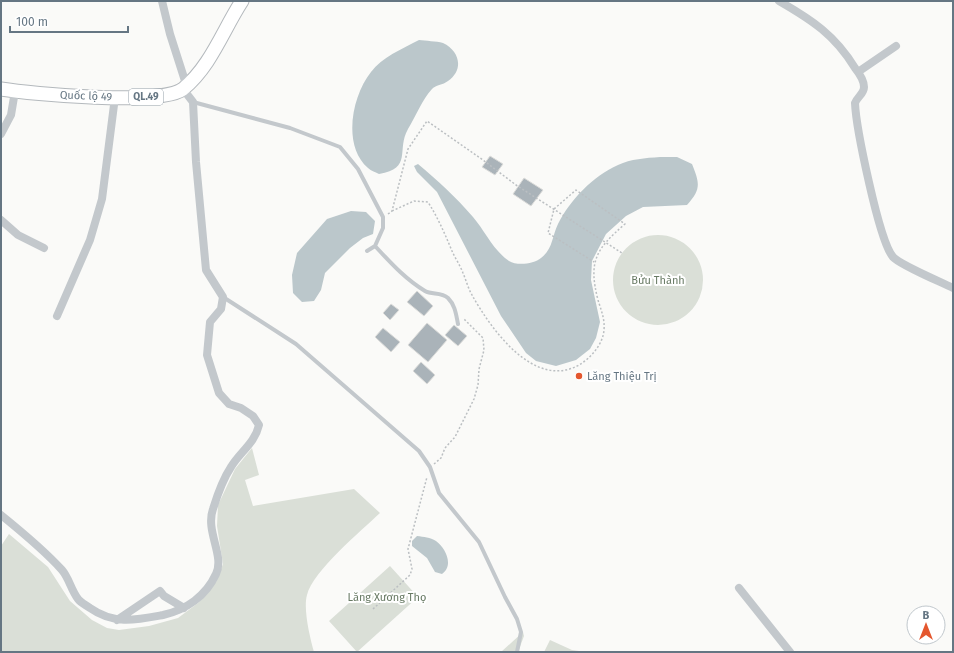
<svg xmlns="http://www.w3.org/2000/svg" width="954" height="653" viewBox="0 0 954 653" font-family="'Fira Sans',sans-serif">
<rect width="100%" height="100%" fill="#fafaf8"/>
<path fill="#dadfd7" d="M613 280a45 45 0 1 1 90 0a45 45 0 1 1-90 0Z
M252,448L259,475L245,480L253,506L354,489L380,513C361,531 313,571 307,595C303,609 310,638 314,652H1V546L9,534L48,567L70,601L92,620L107,628L119,630L149,626L178,618L198,603L216,582L223,564L217,526L218,505L235,469Z
M390,566L418,597L357,652L329,621Z
M523,632L524,636L518,652H501Z
M550,640L572,650L586,652H544Z"/>
<path fill="#bbc7cb" d="M419,40C426,41 436,41 443,43C460,51 464,70 448,81C443,85 435,85 432,89C422,100 416,116 408,129C396,150 413,168 379,174C376,172 371,171 368,168C342,145 352,96 371,72C382,57 402,49 419,40Z
M660,157H677L692,164C700,184 701,189 687,205L643,207L626,216L606,234L592,261L591,280L600,322L596,338L590,349L576,360L556,366L536,361L526,353L501,316L437,192L417,172L414,166L418,164C437,180 456,197 473,217C485,231 493,250 509,261C517,266 534,264 541,258C553,249 552,236 558,224C570,200 593,176 618,165C631,159 645,158 660,157Z
M351,211L366,212L375,221L373,234L363,238L350,248L325,273L321,290L314,301L302,302L293,293L292,275L297,253L327,219Z
M417,536C424,537 430,537 436,541C446,548 454,566 442,574L435,572L427,558L412,546V541Z"/>
<path fill="#aab3b9" stroke="#dcdcda" d="M490,156L503,164L495,175L482,167Z
M524,178L543,190L531,206L513,194Z
M417,291L433,306L424,316L407,302Z
M391,304L399,310L390,320L383,313Z
M427,323L447,340L428,362L408,345Z
M454,325L467,336L458,346L445,335Z
M383,328L400,342L391,352L375,337Z
M421,362L435,375L427,384L413,371Z"/>
<g fill="none" stroke-linecap="round" stroke-linejoin="round">
<g stroke="#b4b9bd" stroke-width="15">
<path id="trunk" d="M1,89C32,94 161,106 183,89C211,66 223,30 242,1"/>
</g>
<path stroke="#bbbfc2" stroke-width="1.5" stroke-dasharray="2 2" stroke-linecap="butt" d="M392,211L414,201L428,202C438,218 445,234 452,251C455,258 460,265 463,273C466,280 468,288 472,295C491,329 534,390 579,365C591,358 603,344 604,330C605,319 601,310 598,300C588,261 596,249 625,224L576,190L554,209L548,233L594,262
M388,214L392,211L408,149L427,121L483,160L516,185L622,253
M434,464L441,458L445,448L455,437L474,399L478,385L479,369L484,350L483,338L463,318
M373,609L410,575L412,569L408,549L427,477"/>
<path stroke="#c3c8cc" stroke-width="4" d="M193,102L290,128L340,147L358,169L383,217V228L375,246L367,251
M375,246C390,262 405,279 425,291C432,295 441,292 448,298C455,305 456,314 458,324
M223,297L296,344L419,451L430,467L439,493L479,542L505,597L517,619L521,632L517,652"/>
<path stroke="#c3c8cc" stroke-width="8" d="M162,1L170,34L186,84
M779,1C812,20 835,35 855,68C859,73 864,81 864,87C864,94 857,97 855,103C856,127 879,241 893,257C900,265 941,282 953,288
M858,72L896,46
M1,134L11,115L15,91
M1,220L18,235L44,248
M57,316L90,240L102,199L115,97
M1,515C22,532 44,550 62,570C69,578 71,590 78,599C81,603 86,605 90,608C114,625 136,620 163,615C186,610 206,596 216,574C225,556 205,531 213,509C217,496 223,479 231,467C240,452 255,443 259,425L253,416L241,408L229,404L219,393L207,355L210,322L221,309L223,297L206,270L196,162L193,102L183,89
M739,588L790,652
M117,620L160,591L164,596L184,608"/>
<use href="#trunk" stroke="#fff" stroke-width="13"/>
</g>
<circle fill="#e4572e" stroke="#fff" stroke-width="1.5" cx="579" cy="376" r="4"/>
<g text-anchor="middle" dominant-baseline="central" stroke-width="4" stroke-linejoin="round" paint-order="stroke">
<rect fill="#fff" stroke="#939fa8" stroke-width="1" x="129" y="89" width="34" height="16" rx="3"/>
<g font-size="10" font-weight="bold" fill="#657683">
<text x="146" y="97">QL.49</text>
</g>
<g font-size="11" fill="#657683" stroke="#fff">
<text transform="translate(86 96) rotate(2)">Quốc lộ 49</text>
</g>
<g font-size="11" fill="#687a64" stroke="#fff">
<text x="658" y="280">Bửu Thành</text>
<text x="387" y="597">Lăng Xương Thọ</text>
</g>
<g font-size="11" fill="#657683" stroke="#fff" text-anchor="start">
<text x="587" y="376">Lăng Thiệu Trị</text>
</g>
</g>
<rect width="954" height="653" fill="none" stroke="#657683" stroke-width="4"/>
<g transform="translate(926 625)"><circle r="19" fill="#ffffff" stroke="#c1c8cd"/>
<path d="M0-3L7 15L0 10L-7 15Z" fill="#e4572e"/>
<text y="-6" font-size="11" font-weight="bold" text-anchor="middle" fill="#657683">B</text>
</g>
<path d="M10 26v6h118v-6" fill="none" stroke="#657683" stroke-width="2"/>
<text x="16" y="26" font-size="12" fill="#657683" stroke="#ffffff" stroke-width="3" paint-order="stroke">100 m</text>
</svg>
